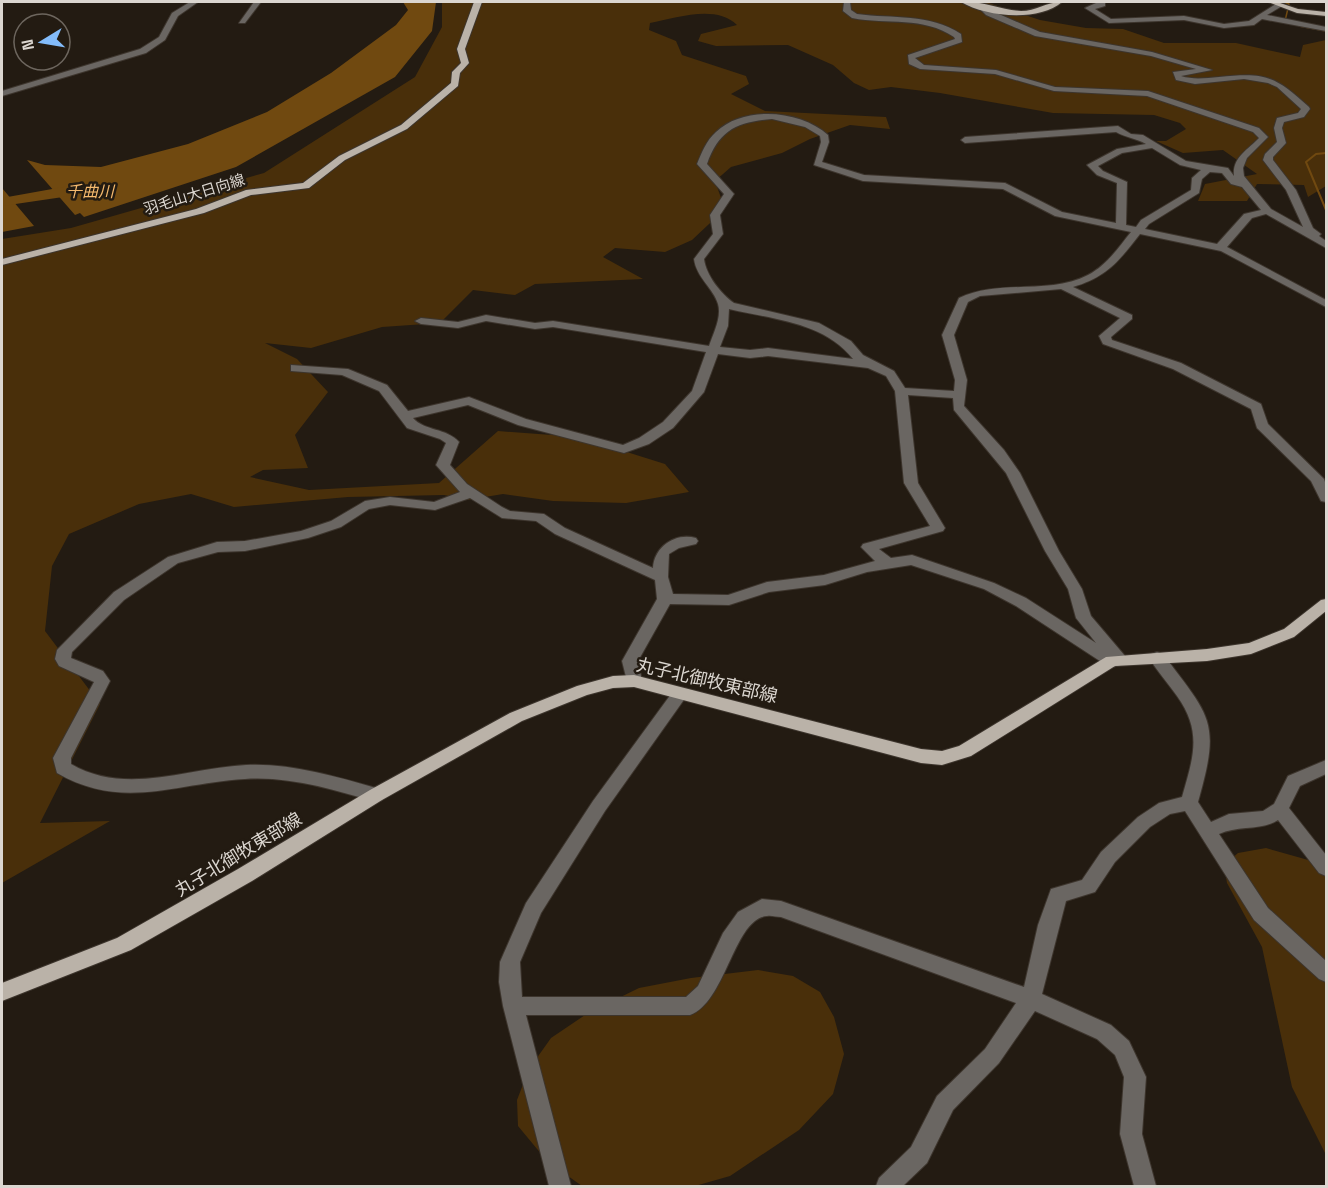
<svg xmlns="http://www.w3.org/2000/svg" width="1328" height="1188" viewBox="0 0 1328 1188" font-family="'Space Grotesk','Noto Sans JP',sans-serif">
<rect width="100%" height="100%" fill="#231b12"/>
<path fill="#492f0a" d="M442,2H986L1040,20L1086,28L1123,29L1164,43H1236L1300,57L1303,45L1326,40V186L1308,197L1304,185L1257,184L1247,201H1198L1205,184L1257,174L1223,150L1183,153L1156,141H1166L1186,129L1180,123L1154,115L1053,113L940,93L891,87L869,90L854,83L833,65L788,45L716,46L698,41L701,34L737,25C716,4 676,18 650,23L649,30L676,41L682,55L746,76L749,84L731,94L765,111L886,117L890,129L850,125L810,139L782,153L731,167L715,181L725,209L692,240L665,252L615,248L603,257L643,279L535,284L515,295L473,290L440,323L382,327L311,348L265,343L297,359L328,392L295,435L308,468L263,470L250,477L309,490L439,483L498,431L579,437L665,464L689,492L626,503L553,501L503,494L467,500L444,495L348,497L234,507L191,494L139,504L69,534L52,566L45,631L100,704L40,823L110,821L2,883V239L71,228L264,173L415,77L442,27Z
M1266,848L1326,865V1155L1292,1087L1262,947L1227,883L1224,865L1238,853Z
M758,970L793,976L820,992L834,1017L844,1054L833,1094L799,1130L730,1176L695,1186H582L547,1161L518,1126L517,1100L529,1069L551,1038L588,1013L639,988L691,978Z"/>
<path fill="#704910" d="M403,2H436L432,31L395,77L236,167L84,217L80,213L75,215L27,160L45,165L101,167L188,144L267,112L331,73L396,25L408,10Z
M2,188L34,226L2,232Z"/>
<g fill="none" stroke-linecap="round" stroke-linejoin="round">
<path stroke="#704910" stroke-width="1.5" d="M1284,2L1289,4L1285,21
M1299,26L1326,31"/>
<path stroke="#704910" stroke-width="2" d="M1326,153L1316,154L1306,162L1326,210"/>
<path fill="#704910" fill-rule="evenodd" d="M80,184L86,188L84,191L63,197L2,206V198Z"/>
<g stroke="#3d352d" stroke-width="2">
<path id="minor" d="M190,2H198L178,16L165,40L146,53L2,96V91L140,49L159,37L172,13Z
M254,2H261L245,23H239Z
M844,2H850L851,10L857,14C893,19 929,13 961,34L962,42L915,58L924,65L996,70L1055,87L1148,91L1259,128L1268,137L1247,158L1243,168L1244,176L1271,209L1303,227L1286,190L1263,160L1265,154L1277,142L1274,128L1277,118L1298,113L1301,109L1277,87L1268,83L1244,79L1195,84L1176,80L1173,72L1196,69L1151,56L1035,36L986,15L980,9L983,5H989L992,11L1040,32L1152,52L1212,70L1181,76C1194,80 1206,78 1219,77C1266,72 1275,76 1309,107L1310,109L1304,117L1284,122L1282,128L1286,143L1273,157V160L1296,190L1313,228L1321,234L1319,236L1326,241V248L1266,214L1252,218L1227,247L1326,300V307L1221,251L1140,234C1119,261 1107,277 1073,287L1132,315V319L1111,337L1112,340L1181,363L1261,404L1268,424L1324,479L1326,485V502L1321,501L1311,481L1257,428L1251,409L1173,369L1103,344L1099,336L1120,318L1061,289L980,296L968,302L954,335L967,380L964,406L1004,450L1020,473L1059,551L1082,589L1091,616L1125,656L1127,660L1125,664L1112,667L1106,665L1016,606L984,589L911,565L867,572L825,585L769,592L729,605L670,604L638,661L642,681L640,685H628L622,661L657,599L655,580L555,534L536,521L502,518L470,498L435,510L390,505L369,509L341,527L308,538L245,551L218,552L178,563L124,600L72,652L71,658L103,671L110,681L71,758V764C126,796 187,768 246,765C290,763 334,776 376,788L382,790L385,795L382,800L376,802C334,790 290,776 245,779C175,783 123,811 57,773L53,758L94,682L59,666L55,659L57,650L114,592L168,557L217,542L245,541L301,531L331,521L365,501L390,497L434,502L460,492L436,465L446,443L440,439L407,428L379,391L342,375L291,371V365L348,369L387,385L408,411L469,397L526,419L623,445L639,438L663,422L692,391L706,352L553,327L535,329L486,321L458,328L421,324L415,321L421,318L458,322L486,315L535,323L553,321L709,346C713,334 722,317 718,304C714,289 696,277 694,259L713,234L710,215L724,194L697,164C702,152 706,141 716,132C744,105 801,110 828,135L829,142L822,162L864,175L1005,183L1062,212L1116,223L1117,183L1097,175L1087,165L1117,149L1146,144C1136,138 1126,138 1116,132L965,143L961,140L965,137L1118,126L1131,134L1143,135L1186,161L1228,168L1234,176C1232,157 1248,150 1259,138L1253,132L1147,96L1054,91L995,74L920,69L909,64L908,55L955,39L954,37C923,16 888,25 852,18L843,11ZM772,119L805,127L820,136L821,142L814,165L863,181L1003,189L1055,216L1131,232C1118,248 1107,265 1088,275C1050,295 999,279 959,298L942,335L955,380L954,391L905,388L894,371L863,355L851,341L819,323L734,303C721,294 706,275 704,259L723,234L720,215L734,194L707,164C719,130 737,122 772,119ZM1152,148L1180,165L1201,170L1192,178L1191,190L1141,220L1136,227L1126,225L1127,182L1103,171L1098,166L1122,153ZM1210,172L1222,173L1231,184L1242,187L1261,210L1244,214L1217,244L1145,229L1149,224L1199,193L1202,179ZM729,309C772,319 824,322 853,359L768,348L750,350L720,347L728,326ZM718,354L750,358L768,356L868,368L886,376L895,391L904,483L930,526L863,544L861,547L875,561L824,575L767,582L728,595L673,594L668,577L669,554L679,548L696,544L698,541L696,538C675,532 654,547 653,568L565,528L544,514L510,511L502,507L467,484L450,465L459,442C447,428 424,431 413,418L468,405L518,425L624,453L649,444L673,428L704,392ZM908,395L953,398L954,410L1006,473L1045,551L1068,589L1076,618L1096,643L1026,598L994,583L912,555L891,558L879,549L943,531L945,528L918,483Z
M1096,2H1105V6L1095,9L1111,19L1184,16L1224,24L1249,21L1279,2L1282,6L1267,15L1326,27V31L1262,19L1254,25L1224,28L1184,20L1109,23L1085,8L1096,3Z
M1157,652L1163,654C1211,718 1221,721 1198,802L1211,822L1229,814L1263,811L1274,804L1288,776L1326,760V774L1300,786L1289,808L1326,855V876L1319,873L1278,820C1262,831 1238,825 1219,834L1268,908L1326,961V982L1319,979L1254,920L1185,811L1170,814L1150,827L1115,862L1095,892L1066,901L1042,994L1111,1025L1129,1041L1146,1077L1142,1134L1156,1186H1134L1120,1134L1124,1077L1115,1055L1097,1039L1035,1011L999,1063L953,1110L927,1163L903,1186H876L879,1178L911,1147L937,1096L985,1049L1016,1003L781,917C776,917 771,915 767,916C734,918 726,1002 690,1015H526L571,1186H549L503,1006L499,982L500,962L526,903L593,801L674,690H686L688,694L605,811L541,913L520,962L522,997H686L698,986L723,933L738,912L762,899L781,901L1024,987L1038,925L1051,889L1082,880L1101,852L1138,817L1159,803L1182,797C1193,758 1203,732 1177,696C1168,683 1157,671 1149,658L1151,654Z"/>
</g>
<g stroke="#3d352d" stroke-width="2">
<path id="major" d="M474,2H482L465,49L469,63L460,73L458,86L407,129L345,160L309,188L251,195L204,213L2,265V259L196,209L246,190L303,183L339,156L401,125L451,83L452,72L461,63L457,49Z
M961,2C981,0 1001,10 1021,11C1036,11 1049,1 1062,2C1039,22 986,17 961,2Z
M1268,2H1277L1298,9L1326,12V16L1297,13Z
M1326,599V611L1294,637L1251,654L1207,661L1115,666L971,756L942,765L921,763L634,687L613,688L587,695L522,721L382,800L252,881L131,950L2,1001V983L117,938L238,869L370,790L510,713L577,686L613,676L634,675L921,749L942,751L959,746L1106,657L1207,649L1249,643L1284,629L1321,600Z"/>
</g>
<use href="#minor" fill="#6a6662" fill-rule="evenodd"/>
<use href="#major" fill="#bab2a8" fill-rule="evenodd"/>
</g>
<g text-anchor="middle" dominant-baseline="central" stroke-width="5" stroke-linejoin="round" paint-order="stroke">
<g font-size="15" fill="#dbd6d0" stroke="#231b12">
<text transform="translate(194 194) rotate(-17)">羽毛山大日向線</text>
</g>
<g font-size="16" font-style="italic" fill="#f6ba6e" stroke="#231b12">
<text x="90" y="191">千曲川</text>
</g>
<g font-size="18" fill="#dbd6d0" stroke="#231b12">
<text transform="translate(707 680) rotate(13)">丸子北御牧東部線</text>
<text transform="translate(238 854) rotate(-31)">丸子北御牧東部線</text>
</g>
</g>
<rect width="1328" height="1188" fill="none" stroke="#dbd6d0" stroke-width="6"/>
<g transform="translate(42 42) rotate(259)"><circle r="28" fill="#231b12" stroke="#6d665e" stroke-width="1.5"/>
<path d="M0-4.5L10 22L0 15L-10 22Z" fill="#83bcfb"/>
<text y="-9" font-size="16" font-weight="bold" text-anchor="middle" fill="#dbd6d0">N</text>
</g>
</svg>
